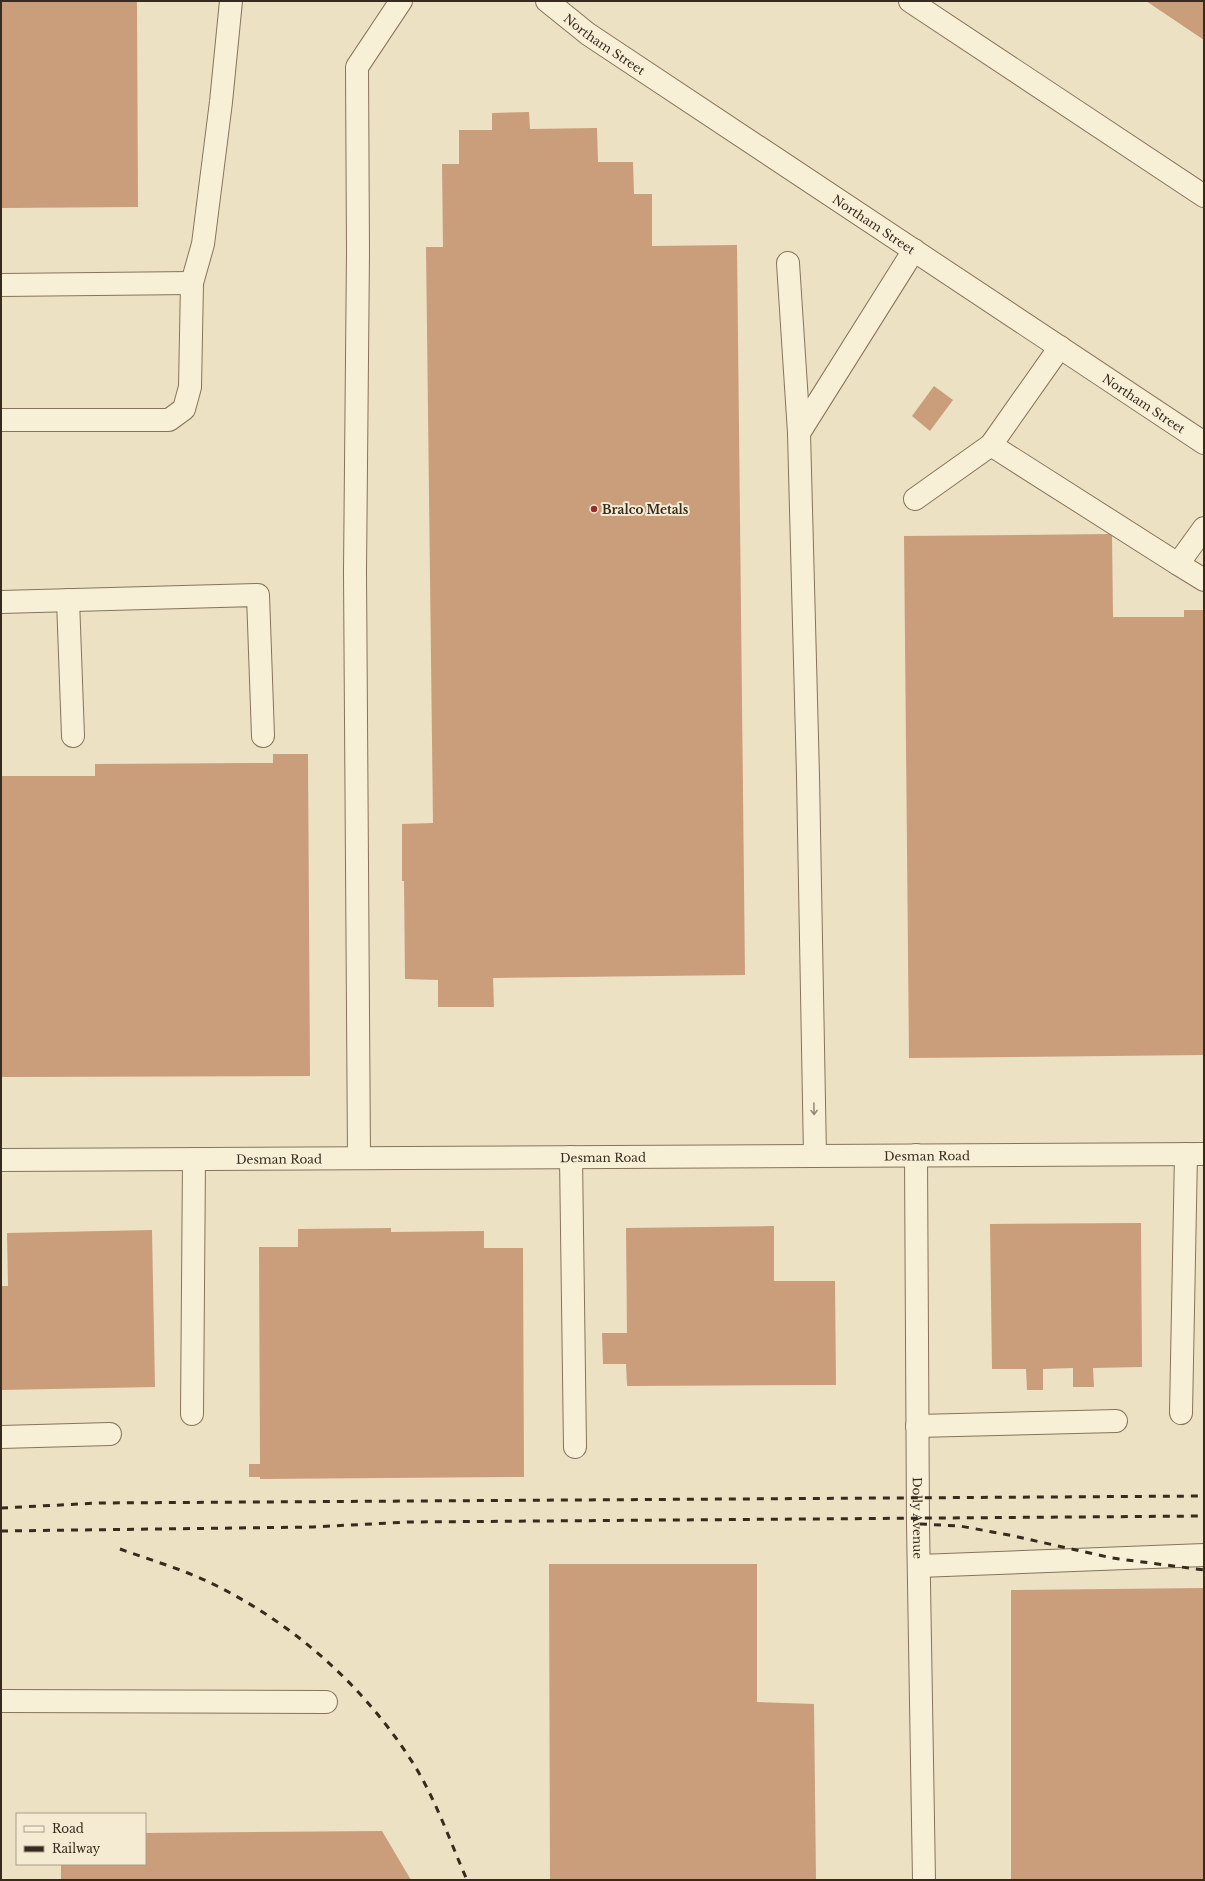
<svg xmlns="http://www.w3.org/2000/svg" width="1205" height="1881" viewBox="0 0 1205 1881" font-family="'Libre Baskerville',serif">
<rect width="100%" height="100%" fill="#ede1c4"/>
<path fill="#ca9d7b" d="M1,1H137L138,207L1,208Z
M1146,1H1204V40Z
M529,112L530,129L597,128L598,162H633L634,194H652V246L737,245L745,975L493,978L494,1007H438V980L405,979L404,881H402V824L433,823L426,247H443L442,164H459V130H492V113Z
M934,386L953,400L930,431L912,416Z
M1112,534L1113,617H1184V610H1204V1055L909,1058L904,536Z
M273,754H308L310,1076L1,1077V776H95V764L273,763Z
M1141,1223L1142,1367L1093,1368L1094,1387H1073V1368L1043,1369V1390H1027L1026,1369H992L990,1224Z
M774,1226V1281H835L836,1385L627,1386L626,1364H603L602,1333H627L626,1228Z
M391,1228V1232L484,1231V1248H523L524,1477L260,1479V1477H249V1464H260L259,1247H298V1229Z
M152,1230L155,1387L1,1390V1286H8L7,1233Z
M549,1564H757V1702L814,1704L816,1880H550Z
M1204,1588V1880H1011V1590Z
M382,1831L411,1880H61V1864H145V1833Z"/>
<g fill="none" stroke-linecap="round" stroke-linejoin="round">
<g stroke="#87735b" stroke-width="24">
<g id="minor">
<path id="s1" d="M547,1L588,34L1204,443"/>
<path d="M910,1L1204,196"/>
<path d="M788,263L799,433"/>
<path d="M1,285L192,283"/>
<path d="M1,420H169L184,409L190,387L192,283L203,244L221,102L231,1"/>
<path d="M991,445L1178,564L1204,528"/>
<path d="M915,499L991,445L1060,347"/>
<path d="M1178,564L1204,580"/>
<path d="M68,600L73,736"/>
<path d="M1,602L258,595L263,736"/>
<path id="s2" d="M916,1155L918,1524L924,1880"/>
<path d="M815,1156L808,776L799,433L914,250"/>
<path d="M571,1157L575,1447"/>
<path d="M359,1158L355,572L358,252L357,67L401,1"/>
<path id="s3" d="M1,1160L1204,1154"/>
<path d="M1181,1413L1186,1154"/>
<path d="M192,1414L194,1159"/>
<path d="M917,1426L1116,1421"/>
<path d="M1,1437L110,1434"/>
<path d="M919,1566L1204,1555"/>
<path d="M1,1701L326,1702"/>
</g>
</g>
<use href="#minor" stroke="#f8efd7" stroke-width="22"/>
<path stroke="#372b1e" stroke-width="3" stroke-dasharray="7 7" stroke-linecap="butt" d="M1,1508L99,1503L1204,1496
M920,1524L960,1526L1009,1535L1112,1558L1204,1570
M1,1531L313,1527L408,1522L1204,1516
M120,1549C150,1560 182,1569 211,1583C291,1622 360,1682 409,1757C434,1794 449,1839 467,1880"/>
</g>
<defs><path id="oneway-shaft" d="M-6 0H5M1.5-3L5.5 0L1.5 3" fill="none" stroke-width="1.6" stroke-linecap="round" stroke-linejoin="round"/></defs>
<use stroke="#988d7a" href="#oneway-shaft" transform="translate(814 1109) rotate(89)"/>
<circle fill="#952d2c" stroke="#f5ebd3" stroke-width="1.5" cx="594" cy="509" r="4"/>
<g text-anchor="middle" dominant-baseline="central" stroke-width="4" stroke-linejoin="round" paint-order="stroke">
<g font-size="12" fill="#372b1e" stroke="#f5ebd3">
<text stroke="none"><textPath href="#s1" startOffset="72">Northam Street</textPath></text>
<text stroke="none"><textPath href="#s1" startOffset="396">Northam Street</textPath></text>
<text stroke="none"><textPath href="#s1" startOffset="720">Northam Street</textPath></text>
<text stroke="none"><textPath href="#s3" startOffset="926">Desman Road</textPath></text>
<text stroke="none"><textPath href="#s3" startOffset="602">Desman Road</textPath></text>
<text stroke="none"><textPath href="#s3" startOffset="278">Desman Road</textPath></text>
<text stroke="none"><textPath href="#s2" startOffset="363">Dolly Avenue</textPath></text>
</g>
<g font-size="12" font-weight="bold" fill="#372b1e" stroke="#f5ebd3" text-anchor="start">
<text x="602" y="509">Bralco Metals</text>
</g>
</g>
<rect width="1205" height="1881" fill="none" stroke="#372b1e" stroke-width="4"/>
<rect x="16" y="1813" width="130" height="52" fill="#f5ebd3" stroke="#a99e8b"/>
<rect x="24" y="1826" width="20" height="6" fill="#f8efd7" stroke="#a99e8b"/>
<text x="52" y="1833" font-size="12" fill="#372b1e">Road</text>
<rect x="24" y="1846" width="20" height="6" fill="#372b1e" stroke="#a99e8b"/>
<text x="52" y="1853" font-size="12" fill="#372b1e">Railway</text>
</svg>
